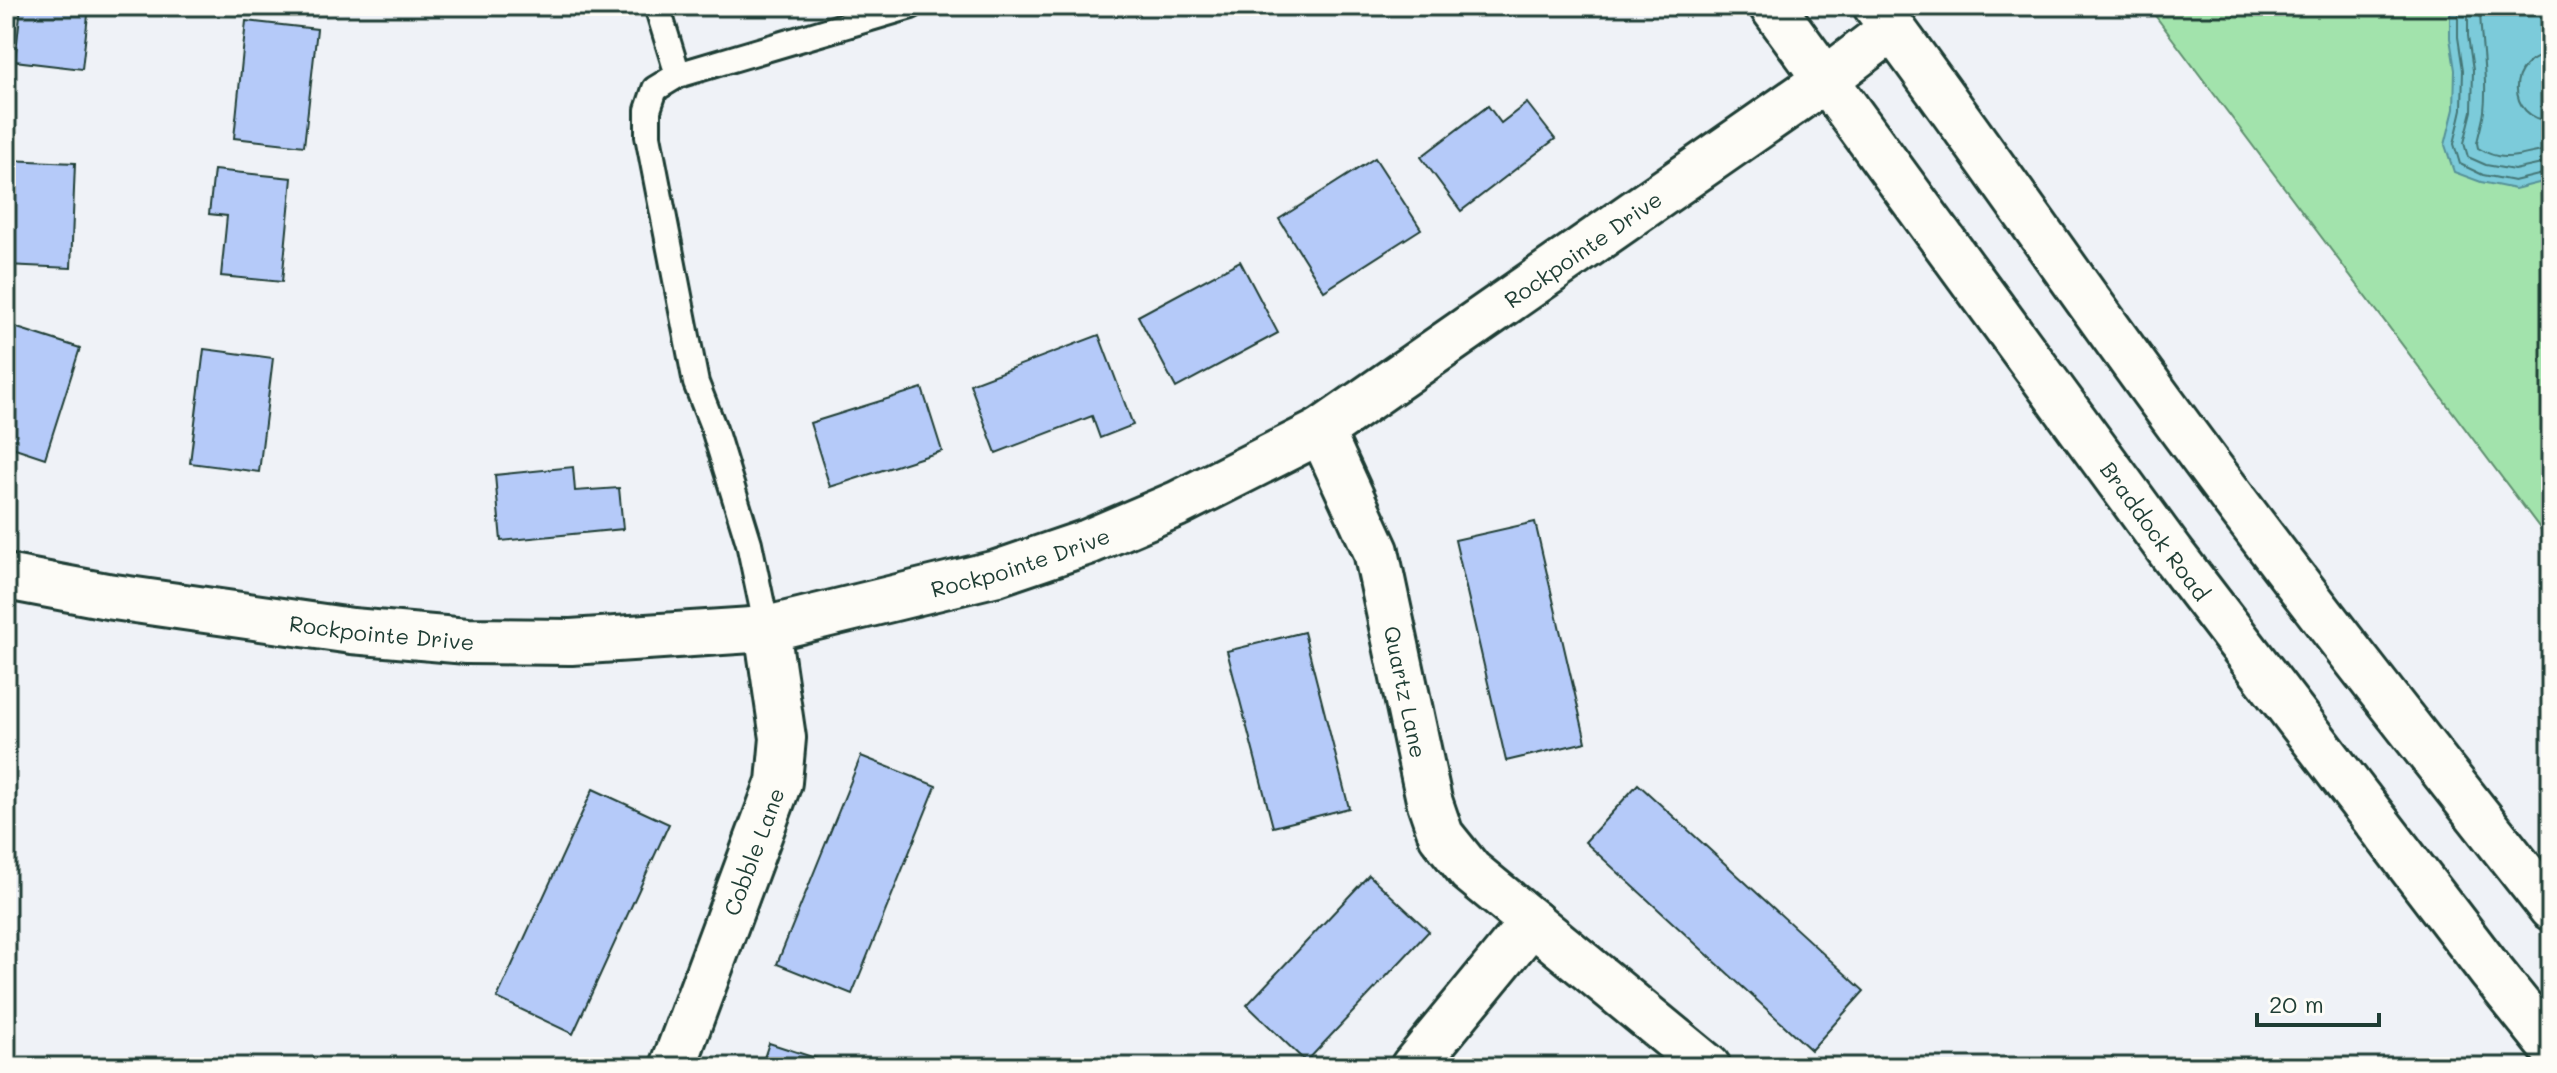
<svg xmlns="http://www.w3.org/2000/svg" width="2557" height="1073" viewBox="0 0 2557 1073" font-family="Mali,sans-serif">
<rect width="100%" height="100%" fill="#eff2f7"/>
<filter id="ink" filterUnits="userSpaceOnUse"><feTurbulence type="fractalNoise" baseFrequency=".0125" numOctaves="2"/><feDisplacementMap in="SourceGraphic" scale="16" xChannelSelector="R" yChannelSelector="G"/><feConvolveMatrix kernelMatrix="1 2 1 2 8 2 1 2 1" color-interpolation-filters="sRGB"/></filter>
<g filter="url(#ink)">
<path fill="#a2e3ac" stroke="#609070" stroke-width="2" d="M2148,6H2551V543Z"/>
<path fill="#7ccbda" stroke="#579298" stroke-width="2" d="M2450,6H2551V62L2547,89L2551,110V180L2515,189L2481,182L2454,172L2445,145L2454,109L2455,70L2450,38Z"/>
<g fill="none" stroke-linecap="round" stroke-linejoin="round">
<path stroke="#447676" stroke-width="2" d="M2458,6V37L2463,70L2462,109L2454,144L2460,164L2483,175L2514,181L2551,172
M2468,6V36L2473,70L2472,111L2464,143L2468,157L2486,165L2514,170L2551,162
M2480,6C2480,41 2488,76 2484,111C2483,121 2479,132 2477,143L2478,148C2507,166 2522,152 2551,150
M2551,55C2505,57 2506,120 2551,121"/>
</g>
<path fill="#b5caf9" stroke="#1f3d34" stroke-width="2" d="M21,6H89L82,69L15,61Z
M246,21L317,29L304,146L234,138Z
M1527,103L1555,139L1461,211L1421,157L1488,106L1501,123Z
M1375,158L1421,229L1324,291L1279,219Z
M7,160L75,163L71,268L6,265Z
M214,170L292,178L282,282L221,276L227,216L209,214Z
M1240,261L1278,333L1176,388L1138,316Z
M11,326L80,348L45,458L6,445V343Z
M1099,335L1133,425L1100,438L1092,416L996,453L970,384Z
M204,349L273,358L259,472L190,463Z
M922,388L942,451L830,487L810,423Z
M573,467L575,491L619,488L623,529L501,541L495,475Z
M1535,522L1586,742L1506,761L1455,540Z
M1304,632L1349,808L1273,827L1227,651Z
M861,756L936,786L852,994L777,964Z
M1638,784L1864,991L1811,1050L1585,842Z
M593,789L669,824L573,1034L497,998Z
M1369,875L1429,931L1306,1062L1247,1005Z
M769,1043L843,1067H761Z"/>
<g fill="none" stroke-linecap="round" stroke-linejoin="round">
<g stroke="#1f3d34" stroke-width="30">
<path id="service" d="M657,6L678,75
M767,629L749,543L714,429L696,383L648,136V110L655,89L678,75L911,6"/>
</g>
<g stroke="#1f3d34" stroke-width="50">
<g id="minor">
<path id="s1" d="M1321,431L1376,551L1429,800L1441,835L1470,871L1532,922"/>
<path id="s2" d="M6,577L107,596L352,631L467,641L571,642L767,629L997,573L1088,542L1177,504L1321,431L1825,80L1893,28"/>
<path id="s3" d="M673,1067L779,782L783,738L767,629"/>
<path d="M1413,1067L1532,922L1708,1067"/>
</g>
</g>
<g stroke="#1f3d34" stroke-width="50">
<g id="secondary">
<path id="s4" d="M1772,6L2172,554L2490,970L2551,1046"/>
<path d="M1876,6C1974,137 2066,272 2163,404C2288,575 2420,742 2551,908"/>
</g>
</g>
<path stroke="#1f3d34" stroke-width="5" stroke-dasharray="8 6" stroke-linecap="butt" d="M6,1038L16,1067"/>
<use href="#service" stroke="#fdfcf7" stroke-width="24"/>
<use href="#minor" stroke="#fdfcf7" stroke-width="44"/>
<use href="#secondary" stroke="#fdfcf7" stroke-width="44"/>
</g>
</g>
<g text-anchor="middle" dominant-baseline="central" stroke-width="7" stroke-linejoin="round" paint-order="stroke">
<g font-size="22" fill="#1f3d34" stroke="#fdfcf7">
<text stroke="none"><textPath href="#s2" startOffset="1676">Rockpointe Drive</textPath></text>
<text stroke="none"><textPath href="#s4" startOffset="650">Braddock Road</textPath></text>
<text stroke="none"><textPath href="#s2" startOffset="1028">Rockpointe Drive</textPath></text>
<text stroke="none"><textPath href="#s2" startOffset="380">Rockpointe Drive</textPath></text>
<text stroke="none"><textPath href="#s1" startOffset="276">Quartz Lane</textPath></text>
<text stroke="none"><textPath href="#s3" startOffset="230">Cobble Lane</textPath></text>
</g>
</g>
<rect width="2557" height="1073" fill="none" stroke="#fdfcf7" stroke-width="32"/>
<rect x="16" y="16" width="2525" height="1041" fill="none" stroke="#1f3d34" stroke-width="3" filter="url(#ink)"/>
<path d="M2257 1013v12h122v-12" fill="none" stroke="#1f3d34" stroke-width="4"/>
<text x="2269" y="1013" font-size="24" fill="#1f3d34" stroke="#fdfcf7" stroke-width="6" paint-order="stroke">20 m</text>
</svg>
